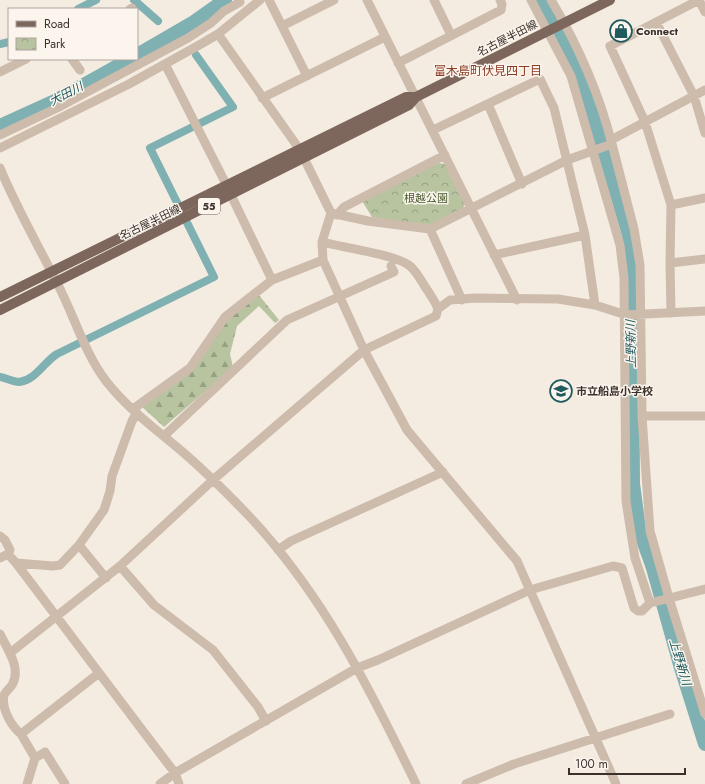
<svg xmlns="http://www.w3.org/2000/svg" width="705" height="784" viewBox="0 0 705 784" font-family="Jost,'Noto Sans JP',sans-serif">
<defs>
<pattern id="forest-firs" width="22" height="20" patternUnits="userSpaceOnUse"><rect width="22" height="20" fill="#b8c4a0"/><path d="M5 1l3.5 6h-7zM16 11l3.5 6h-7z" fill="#97a083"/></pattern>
<pattern id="park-crowns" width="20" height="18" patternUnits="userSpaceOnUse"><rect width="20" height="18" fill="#b8c4a0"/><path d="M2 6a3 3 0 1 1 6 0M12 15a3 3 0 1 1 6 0" fill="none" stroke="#97a083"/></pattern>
</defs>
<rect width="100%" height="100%" fill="#f4ebe1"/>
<path fill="url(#forest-firs)" d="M258,294L279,320L275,323L259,306L237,326L230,354L233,367L164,427L141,406L191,369L228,318Z"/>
<path fill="url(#park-crowns)" d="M438,163L445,164L465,204L463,208L428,226L372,217L362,201Z"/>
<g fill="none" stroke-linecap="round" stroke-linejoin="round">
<path stroke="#7fb0b2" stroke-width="8" d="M134,0L158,21
M78,9L96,0
M0,44L9,42
M0,377C6,378 13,382 19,382C36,380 44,362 57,354L214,277L150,148L233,107L196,55"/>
<path stroke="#7fb0b2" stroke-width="14" d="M540,0L575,63L590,104L629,235L632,325L633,484L639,529L653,568L681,668L705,744
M137,55L194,22L225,0
M0,126L53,102L130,59"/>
<path stroke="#cdbbac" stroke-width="9" d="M269,0L307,76
M367,0L517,300
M434,0L451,35
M531,0L571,76L620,245L624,278L626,501L635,558L650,603
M699,0L705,12
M130,9L132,8
M656,22L694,96L705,133
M282,26L334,0
M72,59L80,70
M398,63L501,10L502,4L500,0
M165,64L226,184
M0,72L26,59
M262,98L385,37
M488,104L522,184
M433,130L540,79L554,108L585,235L595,305
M0,135L57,108L188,38L211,23L224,11L240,2
M611,140L705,90
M612,144L634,229L640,265L642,416L650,531L669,598L705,714
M0,148L129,84L201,44L218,34L260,0
M0,168C16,207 38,245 57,283C74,315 84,352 106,381C126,407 153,427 178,448C203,469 226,492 249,516C323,595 369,687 416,784
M231,195L272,280
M671,205L705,198
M331,213L368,221L430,229L462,300
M337,215L344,207L445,155
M430,229L567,160L612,144C599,93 578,45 551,0
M322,242C341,247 397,255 410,266C418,273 422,283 428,291C432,298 435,301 438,309
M494,255L585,235
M323,260L364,350L407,430L517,561L616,784
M670,263L705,259
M671,313L670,263L671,205L645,122L610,46L699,0
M133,409L190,368L225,317L272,280L323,260L322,242L331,213L300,150L218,34
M642,416H705
M164,436L287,320L394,272L391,266
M0,536L5,540L10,550L8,554
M79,545L106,578
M278,550L291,541L443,472
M0,558L8,554L16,563L53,566L60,565L79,545L104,510L110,491L112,476L132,421L137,413
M16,563L149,739L175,773L179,784
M120,566L154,605L213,650L258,707L266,721
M0,634C7,649 22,668 12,685C10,688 6,691 4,695C1,708 11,726 21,734
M10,653L120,566L214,479L364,350L436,316L438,309L450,300L475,298L558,299L595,305L626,315L705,311
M27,784L35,758
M65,784L45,752L35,758L21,734L99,673
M160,784L175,773L357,668L378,660L530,590L613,566L622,568L634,608L638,611H642L650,603L705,589
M466,784L514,764L670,714"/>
<path stroke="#7d675c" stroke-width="10" d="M0,297L406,97H416
M0,310L409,105L416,97L610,0"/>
</g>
<defs>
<g id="shop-ring" transform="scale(1.15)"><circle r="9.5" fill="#fbf5ee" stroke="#1f5a5e" stroke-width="1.5"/><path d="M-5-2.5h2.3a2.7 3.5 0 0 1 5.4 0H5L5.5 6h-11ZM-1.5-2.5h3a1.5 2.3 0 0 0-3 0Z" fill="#1f5a5e"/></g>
<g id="school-ring" transform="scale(1.15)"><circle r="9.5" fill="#fbf5ee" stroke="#1f5a5e" stroke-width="1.5"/><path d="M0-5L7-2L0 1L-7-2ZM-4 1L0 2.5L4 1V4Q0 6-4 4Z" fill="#1f5a5e"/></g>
</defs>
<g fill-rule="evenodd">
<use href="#shop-ring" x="621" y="31"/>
<use href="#school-ring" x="561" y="391"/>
</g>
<g text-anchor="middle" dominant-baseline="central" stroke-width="3" stroke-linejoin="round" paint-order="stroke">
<rect fill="#fbf5ee" stroke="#756b66" stroke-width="1" x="198" y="198" width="22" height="16" rx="3"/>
<g font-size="10" font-weight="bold" fill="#3b302b">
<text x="209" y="206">55</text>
</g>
<g font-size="11" font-weight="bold" fill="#3b302b" stroke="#fbf5ee" text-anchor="start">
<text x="636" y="31">Connect</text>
<text x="576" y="391">市立船島小学校</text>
</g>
<g font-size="11" fill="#3b302b" stroke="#fbf5ee">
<text transform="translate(507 38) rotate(-27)">名古屋半田線</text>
<text transform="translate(150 222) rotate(-26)">名古屋半田線</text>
</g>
<g font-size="11" fill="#4a5a2e" stroke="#fbf5ee">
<text x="426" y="198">根越公園</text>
</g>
<g font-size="12" fill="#8c3b22" stroke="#fbf5ee">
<text x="488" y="71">富木島町伏見四丁目</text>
</g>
<g font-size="12" font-style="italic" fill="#1f5a5e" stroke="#fbf5ee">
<text transform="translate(66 94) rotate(-28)">大田川</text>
<text transform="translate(631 344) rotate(-91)">上野新川</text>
<text transform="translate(680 662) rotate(73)">上野新川</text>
</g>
</g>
<rect x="8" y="8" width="130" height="52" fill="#fbf5ee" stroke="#aea6a0"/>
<rect x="16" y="21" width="20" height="6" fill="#7d675c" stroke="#aea6a0"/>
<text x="44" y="28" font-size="12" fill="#3b302b">Road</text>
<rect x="16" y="38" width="20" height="12" fill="url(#park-crowns)" stroke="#aea6a0"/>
<text x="44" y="48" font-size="12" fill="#3b302b">Park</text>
<path d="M569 768v6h116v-6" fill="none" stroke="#3b302b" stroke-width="2"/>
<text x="575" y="768" font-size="12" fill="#3b302b" stroke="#fbf5ee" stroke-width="3" paint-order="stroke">100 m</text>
</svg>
